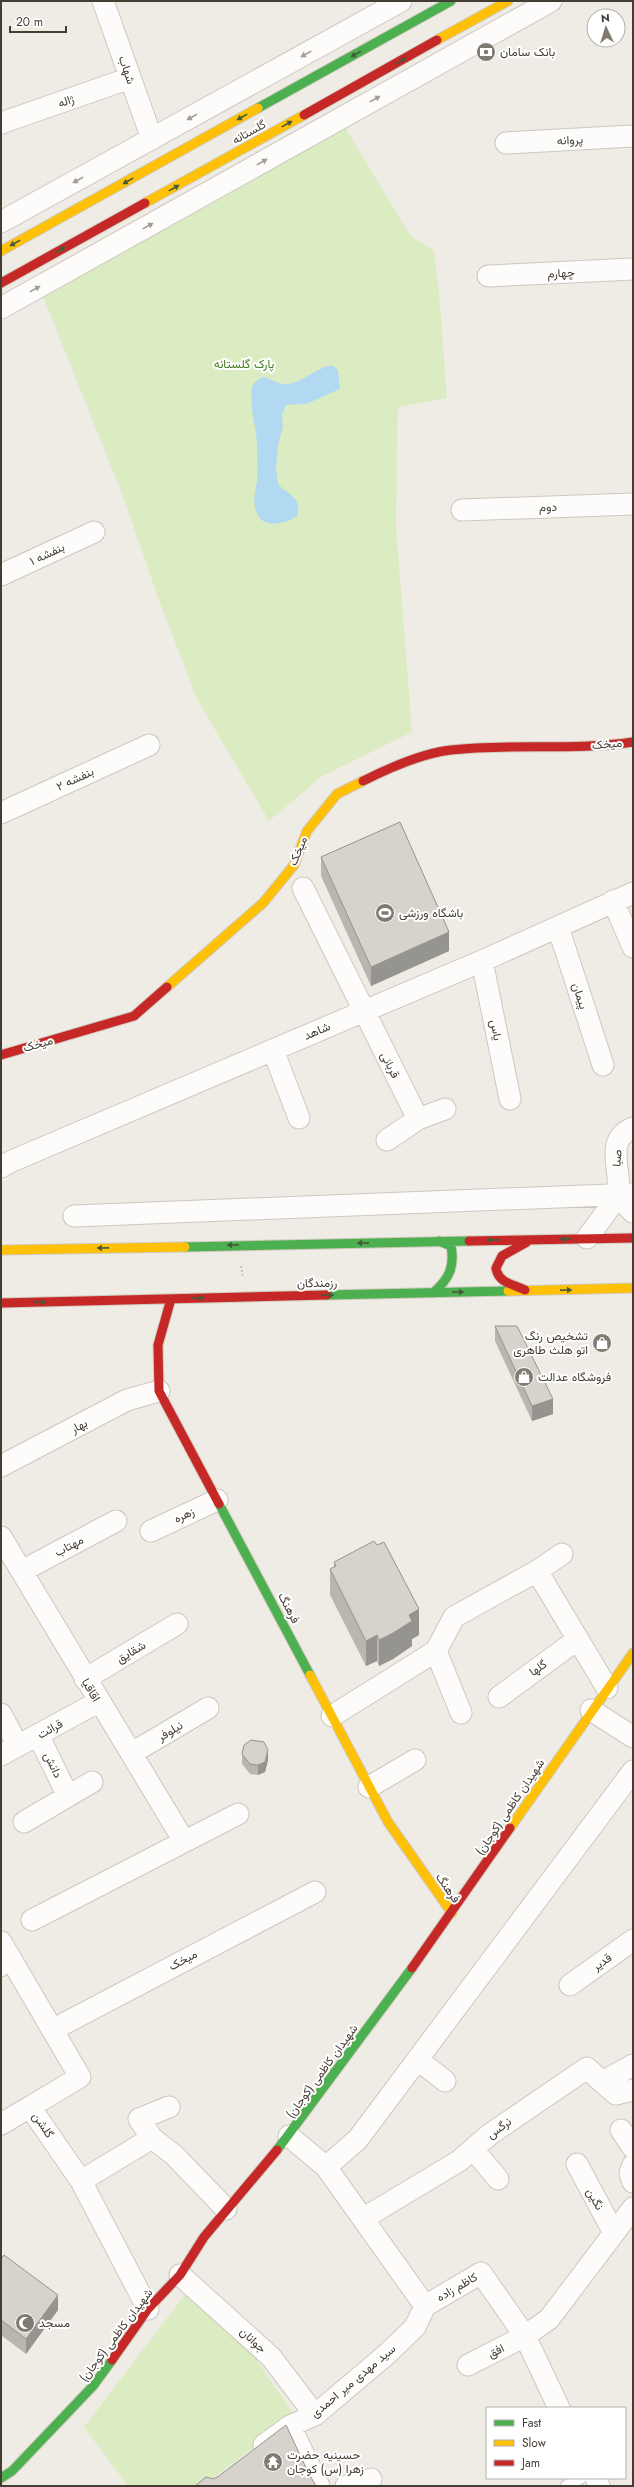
<svg xmlns="http://www.w3.org/2000/svg" width="634" height="2487" viewBox="0 0 634 2487" font-family="Jost,Vazirmatn,sans-serif">
<rect width="100%" height="100%" fill="#efece5"/>
<path fill="#dcecc2" d="M343,124L410,235L434,251L439,292L447,398L398,407L396,525L412,732L321,777L269,821L197,699L160,603L124,499L42,294Z
M187,2292L251,2352L295,2416L203,2486H128L84,2427Z"/>
<path fill="#b1d9f2" d="M327,366H334L338,371L340,389L306,404L286,405L282,415L283,427L278,445L276,468L278,484C288,495 303,498 297,516C283,525 260,530 255,508C253,499 256,490 257,481C258,469 257,456 257,444C256,425 248,402 253,384L262,377C270,378 276,383 283,384C296,386 314,371 327,366Z"/>
<g fill="none" stroke-linecap="round" stroke-linejoin="round">
<g stroke="#cbc8c1" stroke-width="13">
<path id="lane" d="M1,1971L14,1964
M566,2486L581,2478"/>
</g>
<g stroke="#cbc8c1" stroke-width="23">
<path id="street" d="M103,1L152,139
M1,123L130,78
M506,143L633,136
M1,222L401,1
M488,276L633,269
M1,308L551,1
M462,510L633,504
M1,575L94,532
M1,813L149,745
M303,888L418,1119
M613,901L633,947
M558,927L603,1065
M482,961L510,1099
M273,1050L299,1118
M387,1140L418,1119L445,1109
M1,1167L12,1161L482,961L633,893
M617,1195L633,1212
M74,1216L633,1194
M587,1238C594,1228 613,1205 617,1195C624,1174 602,1140 633,1128
M1,1466L127,1400L159,1391
M151,1531L217,1500
M1,1537L184,1841
M22,1571L116,1521
M537,1571L562,1554
M436,1651L461,1713
M85,1679L177,1624
M499,1697L578,1639
M591,1710L633,1737
M1,1714L18,1746
M332,1716L436,1651L454,1617L537,1571L607,1688
M38,1735L68,1796
M132,1753L208,1708
M1,1755L98,1702
M369,1787L415,1760
M24,1822L92,1782
M32,1920L238,1814
M1,1942L80,2077L30,2107L81,2181L148,2309
M570,1985L633,1940
M52,2030L315,1892
M418,2060L445,2081
M602,2082L616,2094L633,2090
M169,2107L139,2119L152,2138L174,2155L226,2209
M1,2124L30,2107
M621,2130L633,2148
M289,2136L326,2167L425,2306L481,2273L525,2336L559,2408
M473,2149L498,2179
M577,2164L614,2233
M633,2165L630,2173L633,2182
M326,2167L358,2139L633,1771
M81,2181L152,2138
M364,2218L459,2161L489,2135L587,2068L602,2082L633,2065
M180,2275L271,2357L315,2415
M468,2365L525,2336L549,2319L633,2208
M290,2426L319,2486
M264,2445L290,2426L315,2415L387,2354L415,2327L425,2306
M596,2478L599,2486
M346,2486L371,2479"/>
</g>
<g stroke="#d0cabc" stroke-width="11">
<path id="fast" d="M258,108L451,1
M185,1247L469,1241
M433,1293C449,1279 455,1267 451,1246L439,1241
M327,1295L508,1291
M219,1504L310,1675
M277,2150L412,1968
M1,2478L12,2471L93,2386L112,2360"/>
</g>
<g stroke="#d0cabc" stroke-width="11">
<path id="slow" d="M437,40L508,1
M145,203L304,115
M1,251L258,108
M167,987L263,903L294,865L307,831L337,794L363,781
M1,1250L185,1247
M508,1291L633,1288
M310,1675L388,1822L452,1913
M510,1828L633,1653"/>
</g>
<g stroke="#d0cabc" stroke-width="11">
<path id="jam" d="M304,115L437,40
M1,283L145,203
M363,781C389,768 422,753 451,750C511,743 573,751 633,742
M1,1055L134,1016L167,987
M469,1241L633,1238
M525,1290C513,1284 498,1283 496,1268L502,1256L527,1242
M171,1299L158,1345L159,1391L219,1504
M1,1303L327,1295
M412,1968L510,1828
M112,2360L148,2309L180,2275L204,2237L277,2150"/>
</g>
<path stroke="#cdcac5" stroke-width="2.5" stroke-dasharray="2 2" stroke-linecap="butt" d="M241,1266L243,1277"/>
<use href="#lane" stroke="#fdfcfb" stroke-width="11"/>
<use href="#street" stroke="#fdfcfb" stroke-width="21"/>
<use href="#fast" stroke="#4caf50" stroke-width="9"/>
<use href="#slow" stroke="#ffc107" stroke-width="9"/>
<use href="#jam" stroke="#c62828" stroke-width="9"/>
</g>
<path fill="#b9b5af" d="M321,857L449,951L371,986L321,876Z
M495,1326L553,1414L532,1421L495,1341Z
M334,1562L419,1635L412,1639V1646L393,1659L379,1666L377,1661L366,1666L330,1595V1569L334,1567Z
M242,1754L268,1760L265,1772L258,1775L250,1774L242,1764Z
M1,2259L58,2310L26,2354L1,2335Z"/>
<path fill="#96948f" d="M449,932V951L371,986V967Z
M553,1399V1414L532,1421V1406Z
M419,1609V1635L412,1639V1646L393,1659L379,1666V1640L409,1615Z
M377,1635V1661L366,1666V1641Z
M268,1750V1760L265,1772L258,1775V1765Z
M58,2295V2310L26,2354V2339Z"/>
<path fill="#d7d3cc" stroke="#96948f" d="M400,822L449,932L371,967L321,857Z
M495,1326H517L553,1399L532,1406Z
M374,1541L377,1545L384,1542L419,1609L409,1615L412,1621L393,1633L379,1640L377,1635L366,1641L330,1569L336,1566L334,1562Z
M251,1740L264,1742L268,1750L265,1762L258,1765L250,1764L242,1754L244,1745Z
M4,2255L58,2295L26,2339L1,2320V2259Z
M286,2425L308,2472L316,2486H195L206,2477L213,2479L219,2476Z"/>
<defs><path id="oneway-solid" d="M-6-.8H1V-3.2L6.5 0L1 3.2V.8H-6Z"/></defs>
<g fill="#a09c96">
<use href="#oneway-solid" transform="translate(306 54) rotate(151)"/>
<use href="#oneway-solid" transform="translate(375 99) rotate(-29)"/>
<use href="#oneway-solid" transform="translate(192 117) rotate(151)"/>
<use href="#oneway-solid" transform="translate(262 162) rotate(-29)"/>
<use href="#oneway-solid" transform="translate(78 180) rotate(151)"/>
<use href="#oneway-solid" transform="translate(148 226) rotate(-29)"/>
<use href="#oneway-solid" transform="translate(35 289) rotate(-29)"/>
</g>
<g fill="#465a3a">
<use href="#oneway-solid" transform="translate(356 54) rotate(151)"/>
<use href="#oneway-solid" transform="translate(401 61) rotate(-29)"/>
<use href="#oneway-solid" transform="translate(242 117) rotate(151)"/>
<use href="#oneway-solid" transform="translate(287 124) rotate(-29)"/>
<use href="#oneway-solid" transform="translate(128 181) rotate(151)"/>
<use href="#oneway-solid" transform="translate(174 188) rotate(-29)"/>
<use href="#oneway-solid" transform="translate(15 243) rotate(151)"/>
<use href="#oneway-solid" transform="translate(60 250) rotate(-29)"/>
<use href="#oneway-solid" transform="translate(566 1239) rotate(179)"/>
<use href="#oneway-solid" transform="translate(493 1240) rotate(179)"/>
<use href="#oneway-solid" transform="translate(363 1243) rotate(179)"/>
<use href="#oneway-solid" transform="translate(233 1245) rotate(179)"/>
<use href="#oneway-solid" transform="translate(103 1248) rotate(179)"/>
<use href="#oneway-solid" transform="translate(566 1290) rotate(-1)"/>
<use href="#oneway-solid" transform="translate(458 1292) rotate(-1)"/>
<use href="#oneway-solid" transform="translate(328 1295) rotate(-1)"/>
<use href="#oneway-solid" transform="translate(198 1298) rotate(-1)"/>
<use href="#oneway-solid" transform="translate(40 1302) rotate(-1)"/>
</g>
<defs>
<g id="bank-disc" transform="scale(1)"><circle r="9.5" fill="#807a71" stroke="#fff"/><path d="M-6-4H6V4H-6ZM0-2.3a2.3 2.3 0 1 0 0 4.6a2.3 2.3 0 1 0 0-4.6Z" fill="#fff"/></g>
<g id="stadium-disc" transform="scale(1)"><circle r="9.5" fill="#807a71" stroke="#fff"/><path d="M0-5a6.5 5 0 1 0 0 10a6.5 5 0 1 0 0-10ZM-3.5-1.8h7v3.6h-7Z" fill="#fff"/></g>
<g id="shop-disc" transform="scale(1)"><circle r="9.5" fill="#807a71" stroke="#fff"/><path d="M-5-2.5h2.3a2.7 3.5 0 0 1 5.4 0H5L5.5 6h-11ZM-1.5-2.5h3a1.5 2.3 0 0 0-3 0Z" fill="#fff"/></g>
<g id="mosque-disc" transform="scale(1)"><circle r="9.5" fill="#807a71" stroke="#fff"/><path d="M3.5-4.9A6 6 0 1 0 3.5 4.9A5 5 0 1 1 3.5-4.9Z" fill="#fff"/></g>
<g id="temple-disc" transform="scale(1)"><circle r="9.5" fill="#807a71" stroke="#fff"/><path d="M0-6L5-2H3V0L6.5 2.5H4V6H1.5V3h-3V6H-4V2.5H-6.5L-3 0V-2H-5Z" fill="#fff"/></g>
</defs>
<g fill-rule="evenodd">
<use href="#bank-disc" x="486" y="52"/>
<use href="#stadium-disc" x="385" y="913"/>
<use href="#shop-disc" x="602" y="1343"/>
<use href="#shop-disc" x="524" y="1377"/>
<use href="#mosque-disc" x="25" y="2323"/>
<use href="#temple-disc" x="273" y="2462"/>
</g>
<g text-anchor="middle" dominant-baseline="central" stroke-width="4" stroke-linejoin="round" paint-order="stroke">
<g font-size="12" fill="#443d32" stroke="#fff" text-anchor="start">
<text x="500" y="52">بانک سامان</text>
<text x="399" y="913">باشگاه ورزشی</text>
<text x="588" y="1336" text-anchor="end">تشخیص رنگ<tspan x="588" dy="14">اتو هلث طاهری</tspan></text>
<text x="538" y="1377">فروشگاه عدالت</text>
<text x="39" y="2323">مسجد</text>
<text x="287" y="2455">حسینیه حضرت<tspan x="287" dy="14">زهرا (س) کوجان</tspan></text>
</g>
<g font-size="12" fill="#443d32" stroke="#fff">
<text transform="translate(127 70) rotate(71)">شهاب</text>
<text transform="translate(66 101) rotate(-19)">ژاله</text>
<text transform="translate(249 132) rotate(-29)">گلستانه</text>
<text transform="translate(570 140) rotate(-3)">پروانه</text>
<text transform="translate(561 273) rotate(-3)">چهارم</text>
<text transform="translate(548 507) rotate(-2)">دوم</text>
<text transform="translate(47 554) rotate(-25)">بنفشه ۱</text>
<text transform="translate(607 744) rotate(-5)">میخک</text>
<text transform="translate(75 779) rotate(-25)">بنفشه ۲</text>
<text transform="translate(298 851) rotate(-67)">میخک</text>
<text transform="translate(580 996) rotate(72)">پیمان</text>
<text transform="translate(496 1030) rotate(78)">یاس</text>
<text transform="translate(317 1031) rotate(-23)">شاهد</text>
<text transform="translate(38 1044) rotate(-16)">میخک</text>
<text transform="translate(390 1065) rotate(63)">قربانی</text>
<text transform="translate(617 1158) rotate(-86)">صبا</text>
<text transform="translate(317 1283) rotate(-1)">رزمندگان</text>
<text transform="translate(79 1426) rotate(-28)">بهار</text>
<text transform="translate(184 1515) rotate(-25)">زهره</text>
<text transform="translate(69 1546) rotate(-28)">مهتاب</text>
<text transform="translate(289 1608) rotate(62)">فرهنگ</text>
<text transform="translate(131 1652) rotate(-31)">شقایق</text>
<text transform="translate(538 1668) rotate(-36)">گلها</text>
<text transform="translate(91 1690) rotate(59)">اقاقیا</text>
<text transform="translate(50 1729) rotate(-29)">قرائت</text>
<text transform="translate(170 1731) rotate(-31)">نیلوفر</text>
<text transform="translate(53 1765) rotate(64)">دانش</text>
<text transform="translate(510 1807) rotate(-56)">شهیدان کاظمی (کوجان)</text>
<text transform="translate(448 1888) rotate(55)">فرهنگ</text>
<text transform="translate(183 1960) rotate(-28)">میخک</text>
<text transform="translate(602 1962) rotate(-36)">قدیر</text>
<text transform="translate(322 2071) rotate(-54)">شهیدان کاظمی (کوجان)</text>
<text transform="translate(43 2125) rotate(56)">گلشن</text>
<text transform="translate(499 2128) rotate(-36)">نرگس</text>
<text transform="translate(595 2199) rotate(61)">نگین</text>
<text transform="translate(457 2287) rotate(-30)">کاظم زاده</text>
<text transform="translate(116 2335) rotate(-53)">شهیدان کاظمی (کوجان)</text>
<text transform="translate(253 2340) rotate(43)">جوانان</text>
<text transform="translate(496 2351) rotate(-27)">افق</text>
<text transform="translate(353 2381) rotate(-40)">سید مهدی میر احمدی</text>
</g>
<g font-size="12" fill="#447b20" stroke="#fff">
<text x="244" y="364">پارک گلستانه</text>
</g>
</g>
<rect width="634" height="2487" fill="none" stroke="#443d32" stroke-width="4"/>
<rect x="486" y="2407" width="140" height="72" fill="#ffffff" stroke="#b4b1ad"/>
<rect x="494" y="2420" width="20" height="6" fill="#4caf50" stroke="#b4b1ad"/>
<text x="522" y="2427" font-size="12" fill="#443d32">Fast</text>
<rect x="494" y="2440" width="20" height="6" fill="#ffc107" stroke="#b4b1ad"/>
<text x="522" y="2447" font-size="12" fill="#443d32">Slow</text>
<rect x="494" y="2460" width="20" height="6" fill="#c62828" stroke="#b4b1ad"/>
<text x="522" y="2467" font-size="12" fill="#443d32">Jam</text>
<g transform="translate(606 28) rotate(356)"><circle r="19" fill="#ffffff" stroke="#b4b1ad"/>
<path d="M0-3L7 15L0 10L-7 15Z" fill="#807a71"/>
<text y="-6" font-size="11" font-weight="bold" text-anchor="middle" fill="#443d32">N</text>
</g>
<path d="M10 26v6h56v-6" fill="none" stroke="#443d32" stroke-width="2"/>
<text x="16" y="26" font-size="12" fill="#443d32" stroke="#ffffff" stroke-width="3" paint-order="stroke">20 m</text>
</svg>
